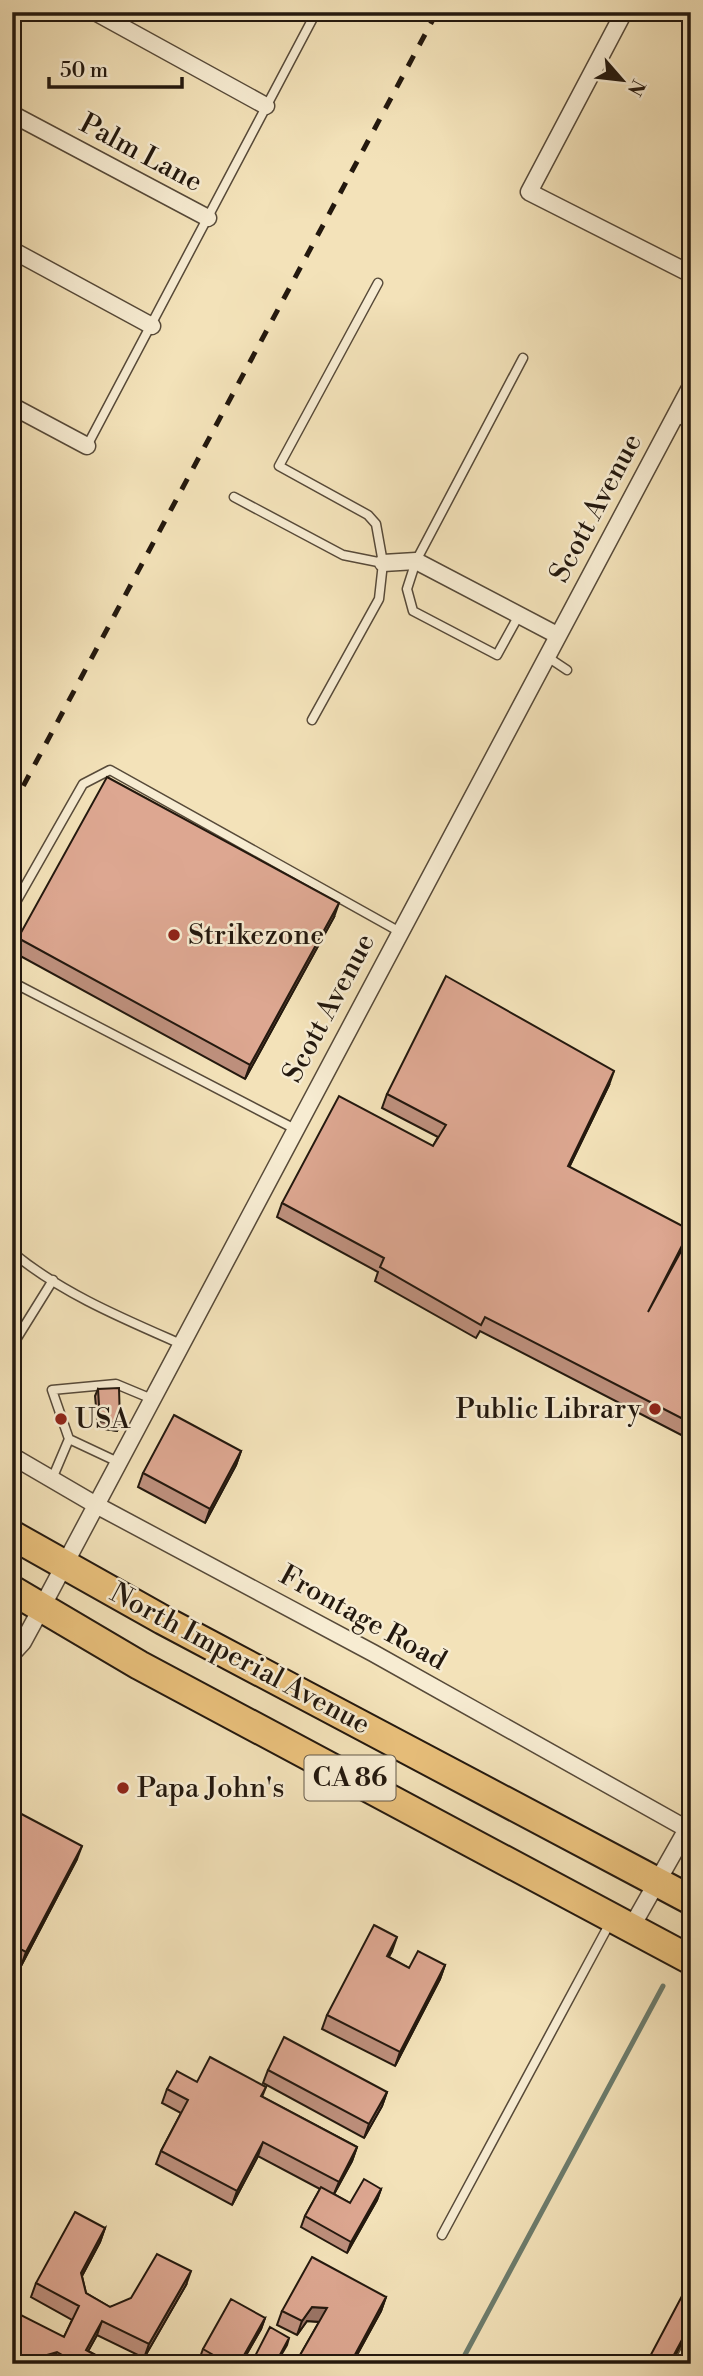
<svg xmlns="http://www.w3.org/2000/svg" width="703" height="2376" viewBox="0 0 703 2376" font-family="'Libre Bodoni',serif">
<rect width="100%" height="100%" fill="#f3e2b9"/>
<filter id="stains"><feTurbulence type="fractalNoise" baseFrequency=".00286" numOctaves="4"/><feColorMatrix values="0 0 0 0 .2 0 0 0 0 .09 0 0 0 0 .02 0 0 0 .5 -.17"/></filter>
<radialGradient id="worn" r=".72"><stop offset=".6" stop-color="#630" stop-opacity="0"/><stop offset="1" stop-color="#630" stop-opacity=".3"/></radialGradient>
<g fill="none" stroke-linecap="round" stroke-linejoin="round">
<path stroke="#6c7c6d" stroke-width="5" d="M460,2364L663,1986"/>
<g stroke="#574a39" stroke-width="11">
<path id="service" d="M674,416L691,425
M87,446L313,18
M234,497L343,555L383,563
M519,615L497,655L413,611L407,589L416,561L523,358
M546,656L567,670
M312,720L379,599L383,563L376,524L368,515L279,466L378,283
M12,909L83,784L110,770L400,932
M12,982L295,1129
M12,1252C61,1293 124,1319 181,1344
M12,1346L53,1280
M118,1462L69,1439L52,1390L116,1384L152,1399
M52,1479L69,1439
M442,2235L611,1921
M678,2364L691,2340"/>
</g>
<g stroke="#574a39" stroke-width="19">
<path id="minor" d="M95,12L266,106
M624,12L529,192L691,274
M12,114L208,218
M12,250L152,326
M12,406L87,446
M383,563L416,561L557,635
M12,1456L96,1505L373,1653L687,1829
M12,1654L23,1642L42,1607L691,386
M631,1928L691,1822"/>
</g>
<g stroke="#23180e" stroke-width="32">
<path id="trunk" d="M12,1535L163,1620L691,1900
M12,1590L139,1665L691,1960"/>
</g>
<use href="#service" stroke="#f7ecd2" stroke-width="8"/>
<use href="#minor" stroke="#f7ecd2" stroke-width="16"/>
<use href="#trunk" stroke="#eac17c" stroke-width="28"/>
<path stroke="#23180e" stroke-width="5" stroke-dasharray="12 12" stroke-linecap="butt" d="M12,807L437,12"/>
</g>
<path fill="#be907d" stroke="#23180e" stroke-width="2" d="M334,917L245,1079L13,952L18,938Z
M609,1085L569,1167L684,1245L691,1233V1440L480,1331L476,1338L375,1281L378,1272L277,1217L282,1203L433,1146L438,1137L382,1108L387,1094Z
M98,1389L120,1423L117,1431L98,1428L95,1396Z
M241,1451L236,1465L205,1523L138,1487L143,1473Z
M12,1809L77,1859L21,1966L12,1962Z
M392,1951L388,1957L409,1968L445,1965L440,1979L395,2066L322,2029L327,2015Z
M268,2070L387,2092L382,2106L364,2138L263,2083Z
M197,2082L266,2087L262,2097L357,2147L352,2161L334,2194L350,2203L381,2189L377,2200L347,2253L301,2227L305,2216L320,2189L258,2156L232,2205L156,2164L161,2151L181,2113L162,2103L167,2089Z
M105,2228L100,2242L82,2276L86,2293L110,2307L186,2285L144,2358L97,2335L88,2351L112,2364H12L64,2337L72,2320L31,2297L36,2283Z
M386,2297L381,2311L352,2364H295L319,2322L307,2321L297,2335L277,2325L282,2311Z
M265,2318L261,2329L241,2364H206L199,2360L203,2349Z"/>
<path fill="#9b7566" stroke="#23180e" stroke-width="2" d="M339,903L334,917L245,1079L250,1065Z
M614,1071L609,1085L563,1180L568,1166Z
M690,1230L685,1244L648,1312Z
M100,1421L120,1423L117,1431L98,1428Z
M241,1451L236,1465L205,1523L210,1509Z
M82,1846L77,1859L21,1966L26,1952Z
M397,1937L392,1951L382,1970L387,1956Z
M445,1965L440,1979L395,2066L400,2052Z
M387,2092L382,2106L364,2138L369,2124Z
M263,2142L258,2156L232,2205L237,2191Z
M357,2147L352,2161L333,2196L339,2182Z
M381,2189L377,2200L347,2253L351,2242Z
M105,2228L100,2242L76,2287L81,2273Z
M191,2271L186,2285L144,2358L149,2344Z
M386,2297L381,2311L352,2364H350Z
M312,2307L327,2308L322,2322L307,2321L297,2335L302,2321Z
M265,2318L261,2329L241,2364H239Z
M102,2321L97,2335L81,2364L86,2350Z
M691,2323V2326L671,2364H669Z
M289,2338L287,2345L276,2364H275Z
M57,2352L52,2364H32L36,2358Z"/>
<path fill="#dda791" stroke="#23180e" stroke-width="2" d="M107,777L339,903L250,1065L18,938Z
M446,976L614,1071L568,1166L690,1230L648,1312L691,1233V1423L485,1317L481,1325L380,1267L384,1258L282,1203L339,1096L433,1146L446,1125L387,1094Z
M119,1388L120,1423L100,1421L98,1389Z
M174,1415L241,1451L210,1509L143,1473Z
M12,1809L82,1846L26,1952L12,1945Z
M374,1925L397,1937L387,1956L409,1968L418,1951L445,1965L400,2052L327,2015Z
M284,2037L387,2092L369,2124L268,2070Z
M210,2057L266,2087L261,2096L357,2147L339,2182L263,2142L237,2191L161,2151L188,2100L167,2089L177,2071L197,2082Z
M364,2179L381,2189L351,2242L305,2216L321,2187L350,2203Z
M75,2212L105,2228L81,2273L86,2293L110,2307L131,2298L157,2254L191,2271L149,2344L102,2321L86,2350L112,2364H78L57,2352L36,2358L32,2364H12V2327L19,2314L64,2337L79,2306L36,2283Z
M312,2257L386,2297L350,2364H342L336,2361L334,2364H295L327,2308L312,2307L302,2321L282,2311Z
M691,2279V2323L669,2364H646Z
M231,2299L265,2318L239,2364H229L203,2349Z
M270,2327L289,2338L275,2364H251Z
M691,2354V2364H686Z"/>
<g fill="#8f2418" stroke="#f7ecd2" stroke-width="2.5">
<circle cx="174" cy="935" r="7"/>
<circle cx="655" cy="1409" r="7"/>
<circle cx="61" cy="1419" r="7"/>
<circle cx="123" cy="1788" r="7"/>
</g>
<g text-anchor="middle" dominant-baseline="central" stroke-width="5" stroke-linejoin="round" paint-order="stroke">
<rect fill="#f7ecd2" stroke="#635849" stroke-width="2" x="304.5" y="1755.5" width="91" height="45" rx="5"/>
<g font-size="26" font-weight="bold" fill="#23180e">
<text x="350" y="1778">CA 86</text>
</g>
<g font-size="28" fill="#23180e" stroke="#f7ecd2">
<text transform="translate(141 153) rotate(28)">Palm Lane</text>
<text transform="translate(596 508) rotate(-62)">Scott Avenue</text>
<text transform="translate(329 1008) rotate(-62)">Scott Avenue</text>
<text transform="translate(363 1618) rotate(29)">Frontage Road</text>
<text transform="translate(240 1659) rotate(28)">North Imperial Avenue</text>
</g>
<g font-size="28" fill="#23180e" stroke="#f7ecd2" text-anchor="start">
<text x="188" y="935">Strikezone</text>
<text x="641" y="1409" text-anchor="end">Public Library</text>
<text x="75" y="1419">USA</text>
<text x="137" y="1788">Papa John's</text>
</g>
</g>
<rect width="703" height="2376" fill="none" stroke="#f3e2b9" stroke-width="42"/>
<rect x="14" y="14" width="675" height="2348" fill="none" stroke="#23180e" stroke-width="3.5"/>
<rect x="21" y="21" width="661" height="2334" fill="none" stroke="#23180e" stroke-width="2"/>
<g transform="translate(622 80) rotate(118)" stroke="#f7ecd2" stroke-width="5" paint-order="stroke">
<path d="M0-5L12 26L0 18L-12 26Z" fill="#23180e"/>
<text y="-10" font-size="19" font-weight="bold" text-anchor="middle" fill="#23180e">N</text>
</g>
<path d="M49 77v10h133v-10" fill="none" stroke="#23180e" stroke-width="3.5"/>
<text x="60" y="77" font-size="21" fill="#23180e" stroke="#f7ecd2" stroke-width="5" paint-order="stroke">50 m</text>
<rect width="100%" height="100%" filter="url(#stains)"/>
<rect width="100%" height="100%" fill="url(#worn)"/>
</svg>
